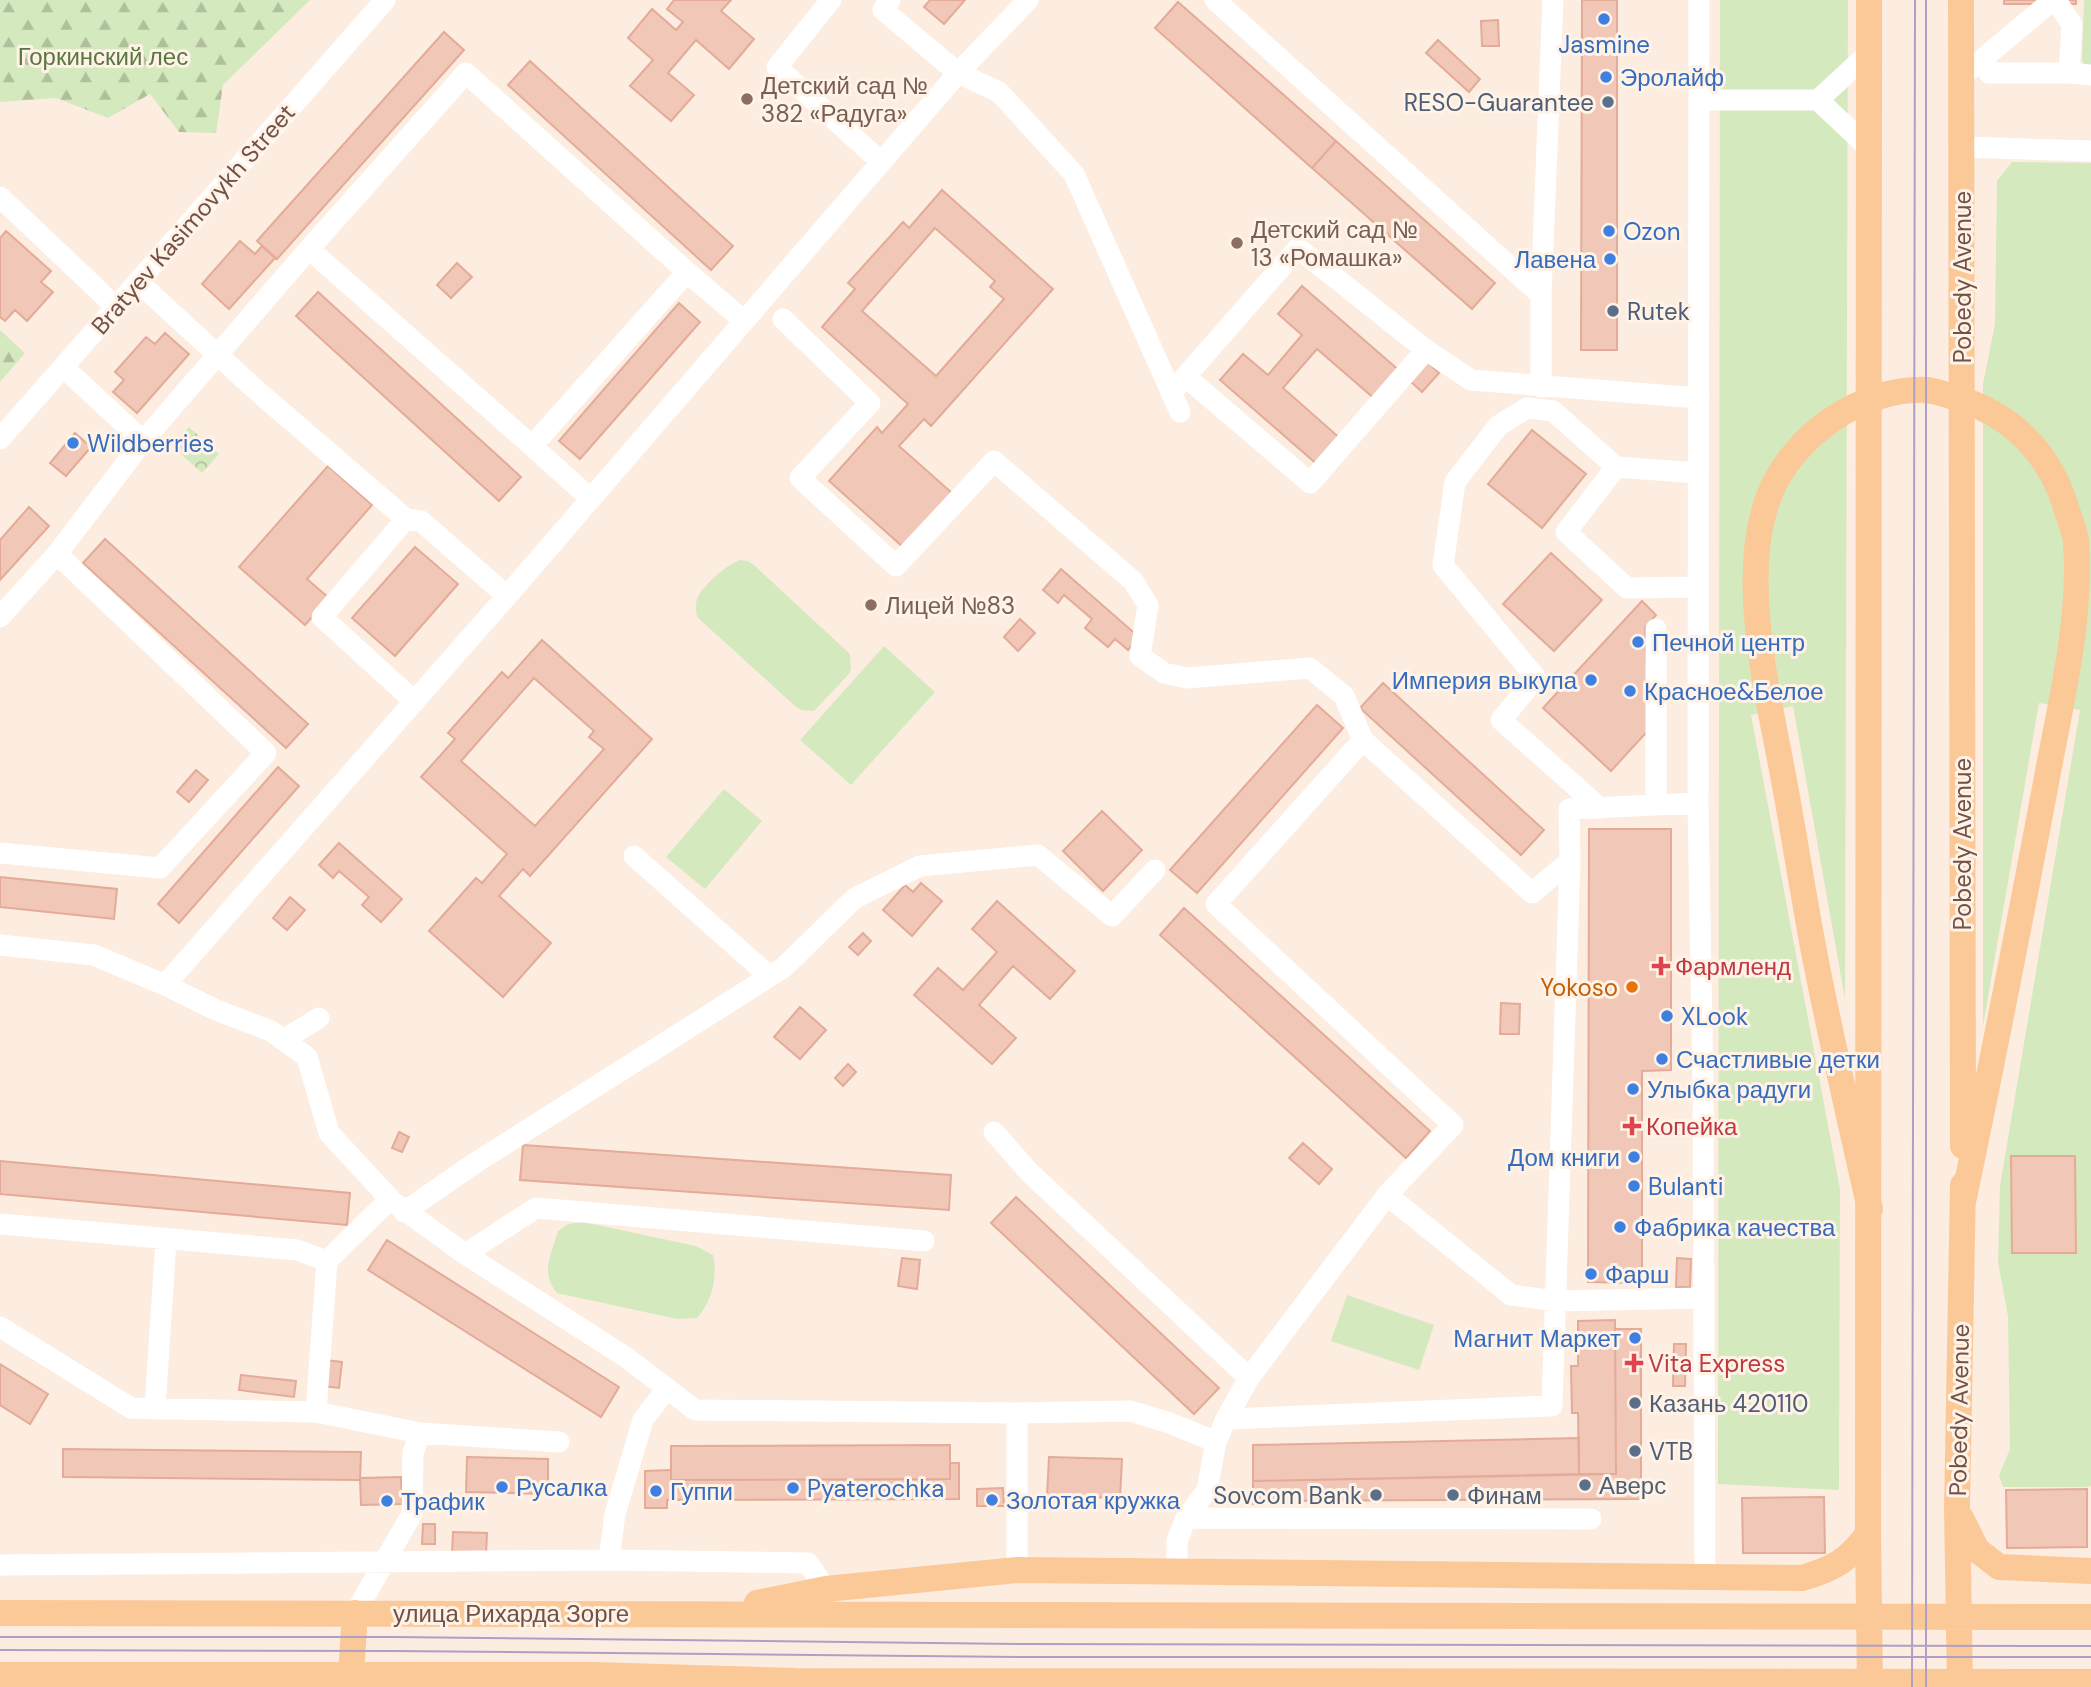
<svg xmlns="http://www.w3.org/2000/svg" width="2091" height="1687" viewBox="0 0 2091 1687" font-family="'DM Sans',sans-serif">
<defs>
<pattern id="forest-firs" width="22" height="20" patternUnits="userSpaceOnUse" patternTransform="scale(1.75)"><rect width="22" height="20" fill="#d5e9bf"/><path d="M5 1l3.5 6h-7zM16 11l3.5 6h-7z" fill="#b1bf9d"/></pattern>
<pattern id="park-crowns" width="20" height="18" patternUnits="userSpaceOnUse" patternTransform="scale(1.75)"><rect width="20" height="18" fill="#d5e9bf"/><path d="M2 6a3 3 0 1 1 6 0M12 15a3 3 0 1 1 6 0" fill="none" stroke="#b1bf9d"/></pattern>
</defs>
<rect width="100%" height="100%" fill="#fcede0"/>
<path fill="#d5e9bf" d="M1720,0H1848L1845,999L1793,706L1751,715L1840,1189L1839,1490L1718,1484Z
M2084,0H2091V70L2087,68L2082,61Z
M2012,162L2091,163V1486L2086,1487H2003L1999,1475L2010,1449L2008,1316L1998,1262L2000,1186L2080,710L2039,703L1983,1026V384L1995,324L1997,181Z
M740,560L748,561L755,566L850,654L851,669L848,675L814,711L801,710L795,706L697,617C696,611 695,605 697,599C702,586 727,564 740,560Z
M884,646L935,692L851,785L800,740Z
M724,789L762,821L705,889L666,857Z
M583,1222L696,1246L713,1255C718,1276 712,1302 697,1318L677,1319L557,1293C540,1273 551,1255 558,1231L568,1224Z
M1347,1295L1434,1325L1419,1370L1331,1341Z"/>
<path fill="url(#forest-firs)" d="M0,0H310L223,85L216,133L179,132L150,94L108,118L56,98L0,102Z
M0,330L25,353L0,382Z"/>
<path fill="url(#park-crowns)" d="M189,427L219,454L202,473L172,446Z"/>
<path fill="#f1c7b8" stroke="#e3ab98" stroke-width="2" fill-rule="evenodd" d="M674,0H731L721,11L754,39L729,69L696,40L668,73L694,95L671,121L630,86L653,60L628,38L652,9L676,30L683,22L667,9Z
M930,0H965L944,24L924,7Z
M1582,0H1617V350H1581Z
M2004,0H2076V4H2004Z
M1178,2L1336,141L1312,168L1155,28Z
M1498,20L1499,46H1482L1481,21Z
M444,32L464,50L277,259L257,241Z
M1438,40L1480,79L1469,92L1426,53Z
M530,61L733,246L711,270L508,85Z
M1336,141L1495,283L1472,309L1312,168Z
M942,190L1053,289L931,426L924,419L899,446L952,493L903,547L829,481L877,427L882,433L908,404L822,327L855,289L848,283L903,222L909,228ZM935,228L995,281L990,287L1004,299L936,376L862,311Z
M6,231L51,271L41,282L53,292L27,321L15,310L5,321L0,317V238Z
M240,241L255,254L262,246L275,258L229,309L202,284Z
M457,263L472,277L451,298L437,285Z
M1302,286L1401,372L1376,400L1317,349L1283,388L1342,440L1319,466L1220,380L1243,354L1268,375L1302,335L1278,314Z
M318,292L521,477L499,501L296,316Z
M679,303L700,322L580,459L559,441Z
M165,333L189,354L137,413L113,392L124,380L115,372L146,337L155,344Z
M1425,360L1439,373L1422,392L1408,379Z
M1532,430L1586,474L1542,528L1488,484Z
M75,433L91,447L66,476L50,463Z
M328,466L372,505L307,579L329,598L305,625L239,567Z
M29,507L49,526L0,580V540Z
M105,539L308,724L286,748L83,563Z
M415,547L458,584L395,656L352,618Z
M1551,553L1602,600L1554,651L1503,604Z
M1061,569L1139,637L1128,650L1115,639L1108,647L1085,628L1092,619L1064,595L1058,603L1043,590Z
M1642,601L1656,615L1645,628L1648,692L1652,729L1643,736L1611,771L1543,708Z
M1020,619L1035,633L1018,651L1004,637Z
M542,640L652,739L530,876L523,869L499,896L551,943L503,997L429,931L476,878L482,883L507,854L421,777L455,739L448,733L502,672L508,678ZM534,678L594,731L589,737L604,749L535,826L461,761Z
M1383,683L1544,830L1521,855L1360,708Z
M1317,705L1343,728L1197,893L1170,870Z
M278,767L299,786L179,923L158,904Z
M196,770L208,780L189,802L177,792Z
M1102,811L1142,850L1103,891L1063,851Z
M1589,829H1671V1070L1642,1071V1283L1588,1282Z
M339,843L402,899L381,922L362,905L369,897L339,871L333,878L319,865Z
M0,877L117,889L114,919L0,907Z
M921,883L942,901L912,936L883,910L905,885L913,892Z
M290,897L305,910L287,930L273,918Z
M997,901L1075,971L1050,999L1013,966L979,1005L1016,1038L992,1064L914,995L938,968L963,990L997,952L972,929Z
M1184,908L1430,1131L1406,1158L1160,935Z
M863,933L871,941L858,955L849,947Z
M1501,1003L1520,1004L1519,1034H1500Z
M800,1007L826,1030L800,1059L774,1037Z
M848,1064L856,1072L843,1086L835,1078Z
M399,1132L409,1137L402,1152L392,1148Z
M1303,1143L1332,1169L1319,1184L1289,1158Z
M523,1145L951,1175L949,1210L520,1180Z
M2011,1156H2075L2076,1253H2012Z
M0,1161L350,1193L347,1225L0,1194Z
M1016,1197L1219,1388L1194,1414L991,1223Z
M387,1240L619,1387L601,1417L368,1270Z
M902,1258L920,1260L917,1289L898,1286Z
M1677,1258L1691,1259L1690,1287H1676Z
M1615,1320L1616,1474H1579L1578,1413H1572L1571,1366H1578V1321Z
M1615,1329H1641V1499L1253,1501V1505V1481L1616,1474Z
M1674,1344H1686L1685,1386H1673Z
M325,1360L342,1362L339,1388L322,1386Z
M0,1364L48,1394L30,1424L0,1405Z
M241,1375L296,1381L294,1397L239,1390Z
M1579,1438V1474L1253,1481V1445Z
M950,1445V1479L671,1480V1446Z
M63,1449L361,1452L360,1480L63,1477Z
M467,1457L548,1459V1494L466,1492Z
M1049,1457L1122,1459L1120,1498L1047,1496Z
M950,1463H959V1499L667,1500V1508H645V1471L671,1470V1480L950,1479Z
M401,1477L402,1504L361,1505L360,1478Z
M1003,1488L1004,1506H977V1489Z
M2087,1489V1547L2007,1548L2006,1490Z
M1824,1497L1825,1553H1743L1742,1498Z
M423,1524H435V1544H422Z
M453,1532L487,1533L486,1555L452,1554Z"/>
<g fill="none" stroke-linecap="round" stroke-linejoin="round">
<path stroke="#fff" stroke-width="21" d="M831,0L777,67L881,162
M890,0L883,10L958,73L999,92L1074,174L1180,412
M1215,0L1541,295
M1699,0L1698,803L1703,1090L1705,1576
M2056,0L2072,25L2069,73L2091,75
M1982,60L1989,73H2069
M1961,77L2053,0
M1699,100H1818L1869,53
M1818,100L1870,149
M1962,147L2091,151
M0,197L116,307
M687,272L744,321
M138,282L256,390L406,519L421,521L507,596
M783,319L870,403L800,478L896,566L994,461L1133,581L1148,605L1140,656L1164,673L1187,678L1310,668L1344,696L1363,740
M63,367L143,441
M1186,377L1310,483L1426,350
M1541,387V295L1553,0
M1171,393L1298,248L1426,350L1471,380L1699,398
M0,439L385,0
M532,446L591,499
M1616,467L1566,532L1627,588L1698,587
M406,519L322,617L415,702
M57,554L143,441L309,249L466,73L687,272L532,446L309,249
M0,617L57,554L266,753L160,868L0,853
M1698,803L1569,809L1570,861L1532,893L1363,740L1216,904L1453,1125L1387,1195L1511,1295L1556,1301L1704,1298
M1656,805V629
M1600,808L1501,720L1536,678L1443,565L1455,482L1498,426L1527,408L1553,411L1616,467L1698,473
M634,856L769,976
M0,945L94,955L165,985
M283,1040L319,1018
M994,1132L1029,1172L1249,1378
M396,1204L465,1254
M404,1212L475,1163L783,968L855,898L920,866L1038,855L1112,916L1155,870
M0,1224L297,1250L327,1261
M924,1241L536,1208L465,1254L627,1358L695,1410L1017,1413V1570
M0,1327L131,1408L316,1412L420,1433L413,1453L412,1514L355,1613
M155,1409L166,1239
M316,1412L327,1261L390,1199L329,1133L307,1057L271,1031L216,1010L165,985L507,596L958,73L1028,0
M1017,1413L1130,1411L1170,1423L1216,1442
M1226,1419L1552,1406L1570,861
M420,1433L559,1442
M1186,1518L1591,1519
M609,1560L615,1514L643,1420L667,1388
M0,1565L609,1560L808,1563L826,1589
M1177,1571V1541L1186,1518L1207,1490L1216,1442L1226,1419L1249,1378L1387,1195"/>
<path stroke="#fbc998" stroke-width="26" d="M1869,0L1868,1534L1870,1687
M1961,0L1963,1146
M1870,1209C1852,1129 1833,1048 1817,967C1805,907 1796,846 1785,786C1770,702 1737,578 1769,496C1792,436 1862,387 1927,390C1936,391 1945,395 1954,397C2011,414 2048,450 2066,507C2069,518 2075,531 2076,542C2082,623 2059,709 2045,788C2019,926 1992,1064 1963,1202
M1961,1518L1977,1550L1999,1567L2091,1571
M757,1603L826,1589L1017,1570L1802,1578C1833,1569 1848,1561 1868,1534
M0,1613L2091,1617
M0,1675H592L795,1681L2091,1682
M351,1675L355,1613
M1960,1687L1957,1508L1963,1185"/>
<path stroke="#aea0c4" stroke-width="2" d="M0,1637H393L1023,1644L2091,1646
M0,1650L393,1651L1023,1657H2091
M1912,1687L1915,0
M1926,1687V0"/>
</g>
<g fill="#3f7fe0" stroke="#fff2e6" stroke-width="2.5">
<circle cx="1604" cy="19" r="7"/>
<circle cx="1606" cy="77" r="7"/>
<circle cx="1609" cy="231" r="7"/>
<circle cx="1610" cy="259" r="7"/>
<circle cx="73" cy="443" r="7"/>
<circle cx="1638" cy="642" r="7"/>
<circle cx="1591" cy="680" r="7"/>
<circle cx="1630" cy="691" r="7"/>
<circle cx="1667" cy="1016" r="7"/>
<circle cx="1662" cy="1059" r="7"/>
<circle cx="1633" cy="1089" r="7"/>
<circle cx="1634" cy="1157" r="7"/>
<circle cx="1634" cy="1186" r="7"/>
<circle cx="1620" cy="1227" r="7"/>
<circle cx="1591" cy="1274" r="7"/>
<circle cx="1635" cy="1338" r="7"/>
<circle cx="502" cy="1487" r="7"/>
<circle cx="793" cy="1488" r="7"/>
<circle cx="656" cy="1491" r="7"/>
<circle cx="992" cy="1500" r="7"/>
<circle cx="387" cy="1501" r="7"/>
</g>
<g fill="#8d6e63" stroke="#fff2e6" stroke-width="2.5">
<circle cx="747" cy="99" r="7"/>
<circle cx="1237" cy="243" r="7"/>
<circle cx="871" cy="605" r="7"/>
</g>
<g fill="#5c6f8a" stroke="#fff2e6" stroke-width="2.5">
<circle cx="1608" cy="102" r="7"/>
<circle cx="1613" cy="311" r="7"/>
<circle cx="1635" cy="1403" r="7"/>
<circle cx="1635" cy="1451" r="7"/>
<circle cx="1585" cy="1485" r="7"/>
<circle cx="1376" cy="1495" r="7"/>
<circle cx="1453" cy="1495" r="7"/>
</g>
<g fill="#e0444e" stroke="#fff2e6" stroke-width="2.5">
<path d="M1657.5 955.5h7v7h7v7h-7v7h-7v-7h-7v-7h7z"/>
<path d="M1628.5 1115.5h7v7h7v7h-7v7h-7v-7h-7v-7h7z"/>
<path d="M1630.5 1352.5h7v7h7v7h-7v7h-7v-7h-7v-7h7z"/>
</g>
<circle fill="#e8710a" stroke="#fff2e6" stroke-width="2.5" cx="1632" cy="987" r="7"/>
<g text-anchor="middle" dominant-baseline="central" stroke-width="6" stroke-linejoin="round" paint-order="stroke">
<g font-size="24" fill="#366cbe" stroke="#fff2e6" text-anchor="start">
<text x="1604" y="44" text-anchor="middle">Jasmine</text>
<text x="1620" y="77">Эролайф</text>
<text x="1623" y="231">Ozon</text>
<text x="1596" y="259" text-anchor="end">Лавена</text>
<text x="87" y="443">Wildberries</text>
<text x="1652" y="642">Печной центр</text>
<text x="1577" y="680" text-anchor="end">Империя выкупа</text>
<text x="1644" y="691">Красное&amp;Белое</text>
<text x="1681" y="1016">XLook</text>
<text x="1676" y="1059">Счастливые детки</text>
<text x="1647" y="1089">Улыбка радуги</text>
<text x="1620" y="1157" text-anchor="end">Дом книги</text>
<text x="1648" y="1186">Bulanti</text>
<text x="1634" y="1227">Фабрика качества</text>
<text x="1605" y="1274">Фарш</text>
<text x="1621" y="1338" text-anchor="end">Магнит Маркет</text>
<text x="516" y="1487">Русалка</text>
<text x="807" y="1488">Pyaterochka</text>
<text x="670" y="1491">Гуппи</text>
<text x="1006" y="1500">Золотая кружка</text>
<text x="401" y="1501">Трафик</text>
</g>
<g font-size="24" fill="#587840" stroke="#fff2e6">
<text x="103" y="56">Горкинский лес</text>
</g>
<g font-size="24" fill="#785e54" stroke="#fff2e6" text-anchor="start">
<text x="761" y="85">Детский сад №<tspan x="761" dy="28">382 «Радуга»</tspan></text>
<text x="1251" y="229">Детский сад №<tspan x="1251" dy="28">13 «Ромашка»</tspan></text>
<text x="885" y="605">Лицей №83</text>
</g>
<g font-size="24" fill="#4e5e75" stroke="#fff2e6" text-anchor="start">
<text x="1594" y="102" text-anchor="end">RESO-Guarantee</text>
<text x="1627" y="311">Rutek</text>
<text x="1649" y="1403">Казань 420110</text>
<text x="1649" y="1451">VTB</text>
<text x="1599" y="1485">Аверс</text>
<text x="1362" y="1495" text-anchor="end">Sovcom Bank</text>
<text x="1467" y="1495">Финам</text>
</g>
<g font-size="24" fill="#725148" stroke="#fff2e6">
<text transform="translate(193 219) rotate(-49)">Bratyev Kasimovykh Street</text>
<text transform="translate(1962 277) rotate(-90)">Pobedy Avenue</text>
<text transform="translate(1962 844) rotate(-90)">Pobedy Avenue</text>
<text transform="translate(1959 1410) rotate(-89)">Pobedy Avenue</text>
<text x="511" y="1613">улица Рихарда Зорге</text>
</g>
<g font-size="24" fill="#be3a42" stroke="#fff2e6" text-anchor="start">
<text x="1675" y="966">Фармленд</text>
<text x="1646" y="1126">Копейка</text>
<text x="1648" y="1363">Vita Express</text>
</g>
<g font-size="24" fill="#c56008" stroke="#fff2e6" text-anchor="end">
<text x="1618" y="987">Yokoso</text>
</g>
</g>
</svg>
